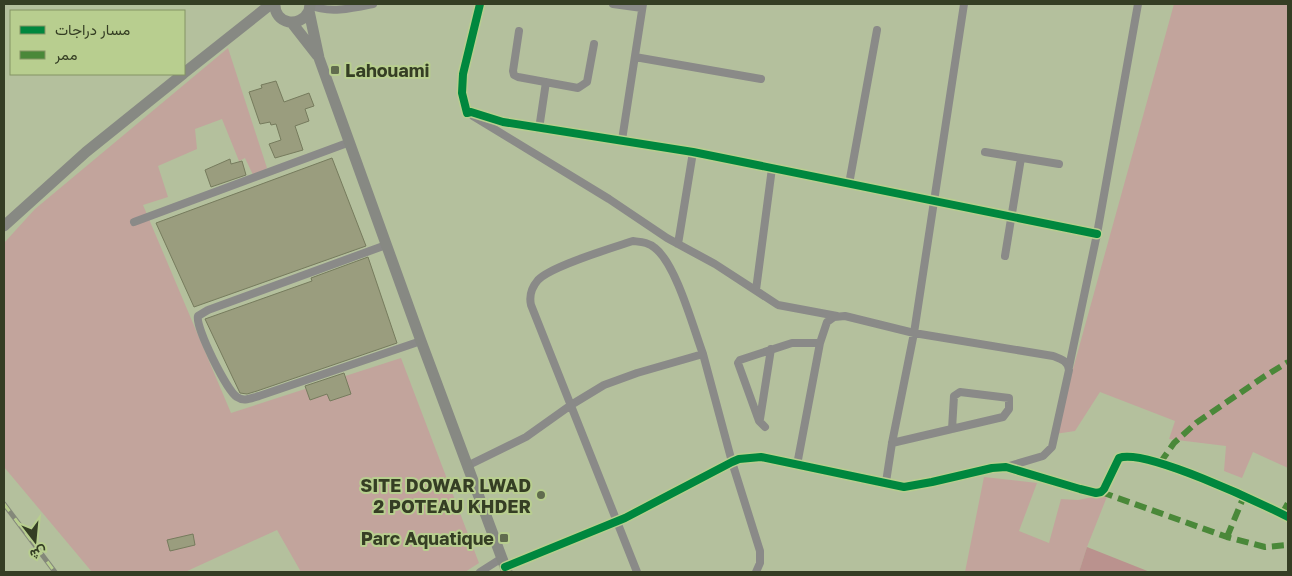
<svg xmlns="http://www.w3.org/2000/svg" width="1292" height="576" viewBox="0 0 1292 576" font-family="'Golos Text',Vazirmatn,sans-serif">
<rect width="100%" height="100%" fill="#b4c09d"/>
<path fill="#c2a49c" d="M1174,4H1288V468L1253,452L1242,478L1224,471L1226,446L1169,439L1175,421L1100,392L1075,431L1055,434Z
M228,48L267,168L254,177L245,158L239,161L222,119L195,129L197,149L158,166L168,197L143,205L231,413L401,358L479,563L465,572H301L277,530L185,572H92L4,467V243L35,209Z
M984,477L1037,483L1019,531L1049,543L1061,499L1078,500L1108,494L1087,547L1079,572H965Z"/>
<path fill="#ba928e" d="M1087,547L1150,572H1079Z"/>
<path fill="#9a9d7e" stroke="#767b5d" d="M276,81L284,102L309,93L314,106L305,109L309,121L295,126L303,150L275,158L269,144L281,140L276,124L271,125L270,122L260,124L249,92L262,88L261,85Z
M332,158L366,246L194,307L156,223Z
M230,159L231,164L242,161L246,175L211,187L205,170Z
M368,257L397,343L257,391L247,394L240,393L205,319L312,281L311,278Z
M344,373L351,394L330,401L327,394L310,400L305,386Z
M193,534L195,545L170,551L167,540Z"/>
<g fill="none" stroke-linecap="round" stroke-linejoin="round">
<path stroke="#8a8a88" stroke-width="8" d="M480,4L463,74L462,93L467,113L471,112L503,122L693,152L1097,234
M613,4L642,8
M310,5C329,14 354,8 373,4
M519,31L513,71L514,75L518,77L578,88L587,82L594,44
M635,57L761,79
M473,116L609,199L667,238L715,264L778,305L837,316
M539,129L546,82
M622,140L643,4
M985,152L1059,164
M849,184L877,30
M134,222L350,142
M678,244L693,152
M386,245L208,310L198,316C195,327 227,391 237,397C244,402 251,398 259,396L421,341
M1005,256L1021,158
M756,290L772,168
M1069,367L1097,234L1138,4
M760,419L771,349
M765,427L759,421L738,363L740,360L792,343H820
M892,443L1003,417L1009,409V398L960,392L954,396L952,429
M797,465L820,343L827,322L834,317L845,316L914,333L1053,356C1061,359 1068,361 1069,370L1052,447L1043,456L1006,467
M467,466L526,437L571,405L604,385L637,373L703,354L732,462L760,551V563L756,572
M886,482L892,443L914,333L964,4
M505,567L625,518L732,462L739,459L761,457L904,487L932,482L992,468L1006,467L1080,489L1096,493L1101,492L1104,489L1119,458C1145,448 1260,503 1288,517
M480,572L502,558
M637,572L531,305C529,296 532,287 538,280C551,266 612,248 633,241C641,242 648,242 655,248C676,264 693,327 703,354"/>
<path stroke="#878983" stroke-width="11" d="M275,4C274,24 300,29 309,11
M310,4L309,11L319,58L421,341L507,572
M292,23L317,55
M184,73L271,4
M4,226L86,152L183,74"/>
<g stroke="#84887a" stroke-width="5">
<path id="rail" d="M4,504L55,572"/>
</g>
<use href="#rail" stroke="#b8ce8f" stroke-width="3" stroke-dasharray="9" stroke-linecap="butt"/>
<path stroke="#4a8839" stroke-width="6" stroke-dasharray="12 6" stroke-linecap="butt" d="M1160,463L1174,443L1196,423L1265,376L1288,362
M1101,492L1227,537L1265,547L1288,545
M1282,514L1288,503
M1227,537L1244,496"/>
<g stroke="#b8ce8f" stroke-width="11">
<path id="cycleway" d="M480,4L463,74L462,93L467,113L471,112L503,122L693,152L1097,234
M505,567L625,518L732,462L739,459L761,457L904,487L932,482L992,468L1006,467L1080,489L1096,493L1101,492L1104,489L1119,458C1145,448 1260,503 1288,517"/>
</g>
<use href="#cycleway" stroke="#00873e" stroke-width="8"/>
</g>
<g fill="#616c4e" stroke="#b8ce8f" stroke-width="2">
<rect x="330" y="65" width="10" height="10" rx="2.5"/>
<circle cx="541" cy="495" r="5"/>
<rect x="499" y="533" width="10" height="10" rx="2.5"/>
</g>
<g text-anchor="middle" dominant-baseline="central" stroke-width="4" stroke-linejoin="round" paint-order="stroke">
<g font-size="18" font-weight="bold" fill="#353e24" stroke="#b8ce8f" text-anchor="end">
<text x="345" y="70" text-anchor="start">Lahouami</text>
<text x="531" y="485">SITE DOWAR LWAD<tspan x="531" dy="21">2 POTEAU KHDER</tspan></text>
<text x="494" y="538">Parc Aquatique</text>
</g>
</g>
<rect width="1292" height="576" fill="none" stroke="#353e24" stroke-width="10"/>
<rect x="10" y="10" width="175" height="65" fill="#b8ce8f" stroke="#849464"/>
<rect x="20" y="26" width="25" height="8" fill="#00873e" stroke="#849464"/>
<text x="55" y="35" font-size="15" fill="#353e24">مسار دراجات</text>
<rect x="20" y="51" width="25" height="8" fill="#4a8839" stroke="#849464"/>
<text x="55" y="60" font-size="15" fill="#353e24">ممر</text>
<g transform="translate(35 541) rotate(164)" stroke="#b8ce8f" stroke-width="4" paint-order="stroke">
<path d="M0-4L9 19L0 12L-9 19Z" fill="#353e24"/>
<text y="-8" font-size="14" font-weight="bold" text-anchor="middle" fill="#353e24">ش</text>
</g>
</svg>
